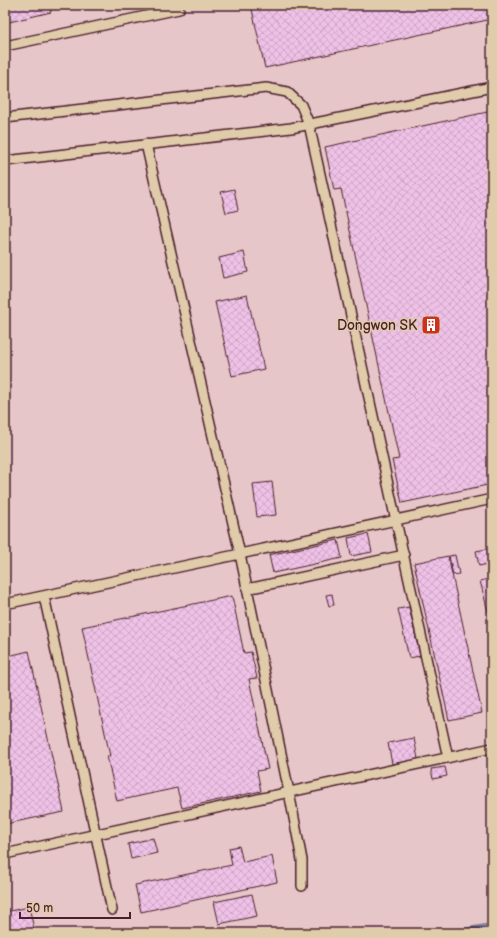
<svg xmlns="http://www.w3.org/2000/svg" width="497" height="938" viewBox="0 0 497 938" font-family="'Balsamiq Sans',sans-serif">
<defs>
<pattern id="building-cross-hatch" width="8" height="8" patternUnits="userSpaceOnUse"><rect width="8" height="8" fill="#eec1e6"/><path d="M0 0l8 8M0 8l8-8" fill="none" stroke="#cea5c5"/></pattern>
</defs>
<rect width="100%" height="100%" fill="#e4c8bc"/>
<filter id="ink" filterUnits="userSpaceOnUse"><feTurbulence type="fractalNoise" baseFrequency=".025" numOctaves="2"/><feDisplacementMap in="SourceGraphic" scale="8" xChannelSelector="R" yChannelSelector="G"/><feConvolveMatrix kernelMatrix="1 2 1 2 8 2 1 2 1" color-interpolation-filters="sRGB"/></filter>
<g filter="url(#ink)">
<path fill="#e7c6c9" d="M5,5H492V933H5Z"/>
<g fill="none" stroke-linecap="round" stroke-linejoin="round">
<path stroke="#7782a1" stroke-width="4.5" d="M448,933L492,925"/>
</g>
<path fill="url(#building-cross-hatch)" stroke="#4a1f2b" d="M5,5H50L51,12L5,23Z
M251,5H492V19L265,68Z
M492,111V484L402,503L392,460L399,459L341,189L334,190L325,147Z
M234,189L238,210L226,213L221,192Z
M244,252L248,272L223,278L219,258Z
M247,295L264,369L232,376L215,302Z
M272,482L276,515L257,517L253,484Z
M368,534L372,552L351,556L348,538Z
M338,540L342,558L273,573L269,555Z
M492,548V563L479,566L476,551Z
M455,555L459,574L453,575L449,556Z
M448,556L482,713L449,720L414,563Z
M492,578V619H490L480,581Z
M332,594L334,605L329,606L326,595Z
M232,596L244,653L251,652L257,678L249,679L268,769L257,771L261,791L182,808L177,788L117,801L107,756H110L82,627Z
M409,607L420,656L409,658L398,609Z
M5,646L8,656L29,651L64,812L5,824Z
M414,738L418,759L392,764L388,743Z
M445,767L447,776L433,779L431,769Z
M153,838L157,853L131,859L128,844Z
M239,846L243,862L272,856L277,882L141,912L135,885L232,865L229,848Z
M252,894L257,916L219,924L214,902Z
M29,907L35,933H5V912Z"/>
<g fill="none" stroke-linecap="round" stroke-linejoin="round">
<g stroke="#4a1f2b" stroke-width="12">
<path id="service" d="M5,46L179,9
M5,118L266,88L287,92L301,105L309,124L448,758
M146,144L240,554L289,792L302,860V886
M5,161L291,128L492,87
M247,589L404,555
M44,596L112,910
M5,604L240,554L492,499
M5,854L492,748"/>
</g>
<use href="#service" stroke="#e0cbaa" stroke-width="9"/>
</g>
</g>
<defs>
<g id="building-square" transform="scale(1)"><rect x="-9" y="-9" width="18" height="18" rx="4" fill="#c8321e" stroke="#e0cbaa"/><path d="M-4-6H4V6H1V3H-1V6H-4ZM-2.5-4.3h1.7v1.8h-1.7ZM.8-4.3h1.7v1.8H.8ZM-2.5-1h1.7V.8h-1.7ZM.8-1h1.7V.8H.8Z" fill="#fff"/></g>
</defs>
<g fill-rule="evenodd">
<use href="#building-square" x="431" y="325"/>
</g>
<g text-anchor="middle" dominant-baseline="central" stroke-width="3" stroke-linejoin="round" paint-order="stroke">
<g font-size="14" fill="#4a1f2b" stroke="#e0cbaa" text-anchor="end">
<text x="417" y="325">Dongwon SK</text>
</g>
</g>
<rect width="497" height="938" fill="none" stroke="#e0cbaa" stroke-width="20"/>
<rect x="10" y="10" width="477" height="918" fill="none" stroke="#4a1f2b" stroke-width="1.5" filter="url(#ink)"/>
<path d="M20 912v6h110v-6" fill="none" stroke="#4a1f2b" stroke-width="2"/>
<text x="26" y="912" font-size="12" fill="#4a1f2b" stroke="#e0cbaa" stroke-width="3" paint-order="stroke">50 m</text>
</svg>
